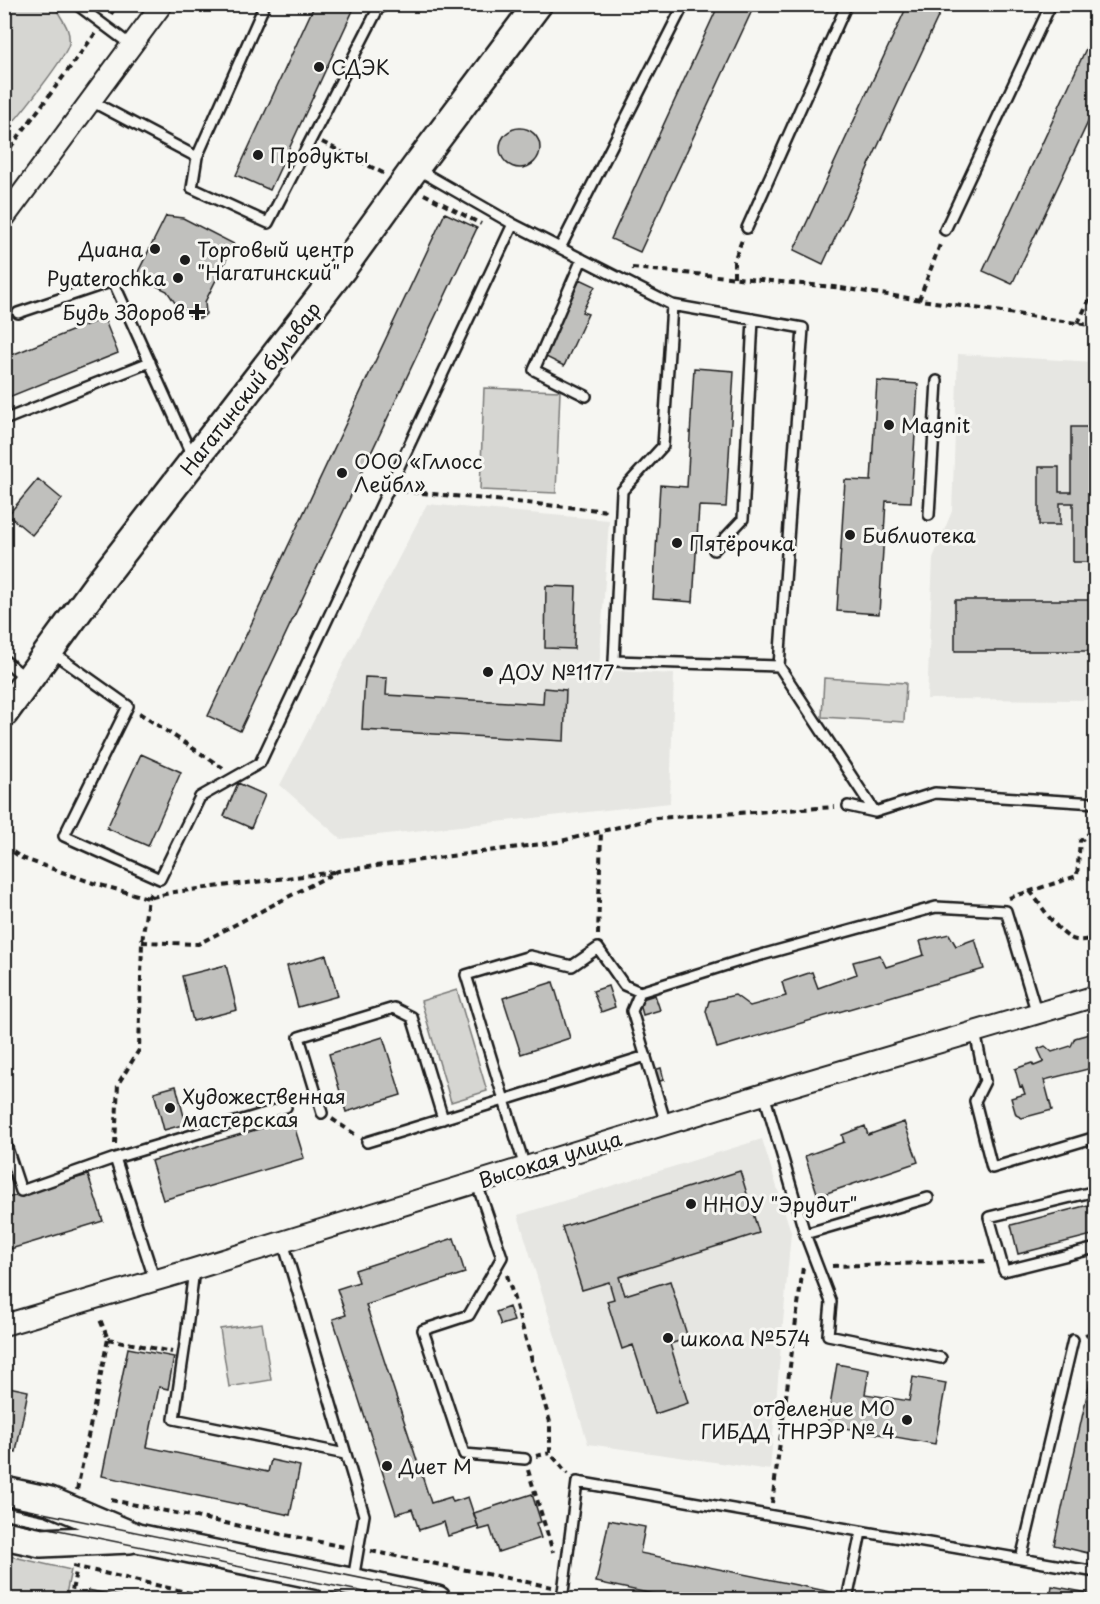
<svg xmlns="http://www.w3.org/2000/svg" width="1100" height="1604" viewBox="0 0 1100 1604" font-family="'Playpen Sans',sans-serif">
<rect width="100%" height="100%" fill="#f6f6f2"/>
<filter id="ink" filterUnits="userSpaceOnUse"><feTurbulence type="fractalNoise" baseFrequency=".0167" numOctaves="2"/><feDisplacementMap in="SourceGraphic" scale="12" xChannelSelector="R" yChannelSelector="G"/><feConvolveMatrix kernelMatrix="1 2 1 2 8 2 1 2 1" color-interpolation-filters="sRGB"/></filter>
<g filter="url(#ink)">
<path fill="#e6e6e2" d="M958,354L1095,362V700L927,699L933,558L952,511Z
M427,504L609,520L599,670L674,674L670,803L341,839L280,785Z
M762,1139L791,1232L770,1470L588,1444L518,1215Z"/>
<path fill="#d6d6d2" stroke="#797977" stroke-width="1.5" d="M5,4L54,5C60,18 71,27 69,43C68,55 16,120 5,131Z
M484,388L560,391L556,493L480,490Z
M824,678L906,683L904,722L822,717Z
M457,990L487,1091L451,1102L421,1001Z
M262,1323L271,1380L229,1387L220,1329Z
M5,1555L71,1570L65,1599H5Z"/>
<path fill="#c0c0bd" stroke="#1c1c1c" stroke-width="1.5" d="M315,4H356L270,190L236,175Z
M719,4H755L640,252L611,239Z
M908,4H944L823,264L794,250Z
M1096,27V105L1012,284L983,271Z
M500 148a20 20 0 1 1 40 0a20 20 0 1 1-40 0Z
M445,213L477,228L240,731L208,716Z
M166,216L183,218L234,244L205,302L206,314L201,318H195L189,315L184,308L175,303L167,291L136,276Z
M580,279L595,286L582,312L588,314L564,366L544,356Z
M104,318L118,353L4,399V358Z
M694,368L734,371L726,507L699,506L693,602L653,599L660,485L687,487Z
M877,381L918,384L911,502L886,501L879,614L837,611L845,480L871,481Z
M1071,427H1096V651H955V600H1089V562H1073V503H1060V525H1039V467H1059V492H1071Z
M38,479L62,499L32,535L8,515Z
M546,586L576,587L574,649L545,648Z
M365,677L387,678L386,695L543,704L544,688L566,690L564,741L362,730Z
M141,754L181,772L148,846L107,828Z
M238,783L265,795L251,828L224,816Z
M949,934L956,946L975,939L984,969L717,1048L706,1011L709,1001L735,995L750,1006L786,996L782,982L812,972L818,988L857,974L853,962L880,955L886,967L924,955L920,941Z
M326,955L338,996L298,1007L287,966Z
M226,965L237,1010L193,1021L182,976Z
M553,982L570,1038L521,1054L503,998Z
M608,986L615,1007L601,1012L593,991Z
M655,995L660,1010L643,1015L639,1000Z
M1096,1032V1067L1044,1080L1052,1110L1022,1118L1016,1115L1011,1098L1025,1094L1022,1086L1020,1087L1015,1069L1032,1063L1034,1066L1044,1062L1038,1049L1045,1046L1052,1052L1071,1046L1075,1038Z
M383,1037L401,1095L346,1112L329,1054Z
M661,1068L664,1080L656,1082L654,1070Z
M176,1086L186,1124L164,1130L154,1092Z
M292,1119L304,1158L163,1200L151,1161Z
M904,1122L918,1162L818,1196L805,1156L844,1142L842,1135L865,1126L868,1135Z
M740,1171L759,1233L619,1277L625,1295L670,1281L688,1338L670,1344L688,1403L655,1414L633,1345L622,1349L607,1301L614,1299L609,1282L582,1290L562,1227Z
M88,1175L103,1221L4,1251V1199Z
M1096,1203V1234L1018,1254L1011,1225Z
M454,1238L465,1273L366,1305L431,1503L451,1497L453,1502L468,1497L478,1527L448,1536L444,1522L419,1530L412,1509L396,1514L333,1319L346,1315L337,1289L359,1282L355,1270Z
M509,1307L514,1321L501,1325L496,1312Z
M128,1348L174,1357L168,1389L159,1387L147,1447L268,1472L271,1460L300,1466L290,1515L102,1476Z
M1096,1354V1520L1088,1553L1054,1545Z
M837,1364L869,1370L865,1394L909,1401L913,1377L946,1383L935,1444L827,1425Z
M4,1386L28,1391L16,1452L4,1449Z
M532,1494L541,1522L536,1523L541,1538L498,1552L490,1527L479,1530L474,1513Z
M609,1520L645,1527L640,1553L870,1600H681L596,1582Z
M1052,1586L1088,1593L1086,1600H1050Z
M88,1590L136,1600H86Z"/>
<g fill="none" stroke-linecap="round" stroke-linejoin="round">
<g stroke="#1c1c1c" stroke-width="14">
<path id="lane" d="M76,4L132,46
M265,4L197,157L192,188L268,223L378,9L386,4
M91,101L197,157
M417,169L513,224L672,305L803,328L779,666L875,812
M747,228L847,4
M945,230L1051,4
M560,248L684,4
M582,259L534,370L586,396
M672,305L663,446L622,491L614,661L779,666
M18,313L113,281L192,456
M4,420L150,362
M929,515L937,381
M714,550L743,519L753,319
M52,652L128,706L64,836L160,879L200,797L260,763L513,224
M4,660L27,679
M848,806L875,812L935,793L1096,803
M640,992L624,985L598,948L572,966L530,956L466,975L504,1100L646,1056
M975,1032L985,1081L975,1101L992,1168L1096,1137
M764,1094L805,1234L928,1198
M322,1113L299,1037L394,1008L412,1017L443,1119
M666,1124L632,1011L640,992L736,962L936,907L1006,911L1037,1014
M4,1139L21,1191L115,1158L155,1281
M367,1142L504,1100L525,1167
M115,1158L286,1107
M476,1181L502,1257L469,1315L423,1330L464,1454L525,1459
M1096,1191L989,1217L1004,1271L1096,1248
M805,1234L831,1302L828,1335L941,1358
M283,1242L364,1515L353,1580
M194,1269L186,1337L174,1419L345,1454
M1021,1559L1073,1340
M848,1595L861,1532
M325,1600L328,1581
M562,1600L577,1482L1096,1572
M1095,1600L1096,1598"/>
</g>
<g stroke="#1c1c1c" stroke-width="24">
<path id="street" d="M4,218L162,4
M4,1325L194,1269L764,1094L1096,996"/>
</g>
<g stroke="#1c1c1c" stroke-width="32">
<path id="secondary" d="M4,713L98,584L342,269L415,168L538,4
M4,1491L50,1501L137,1538L437,1600
M4,1535L41,1543L130,1539"/>
</g>
<path stroke="#1c1c1c" stroke-width="4" stroke-dasharray="6 4.5" stroke-linecap="butt" d="M111,14L117,4
M322,142L385,174
M4,156L95,34
M424,194L481,224
M632,268L834,287L1096,326
M734,277V261L742,240
M919,300L941,242
M1078,323L1096,285
M401,491L609,511
M139,713L223,768
M4,846L22,858L93,883L148,898L174,892L335,872
M1096,886C1088,897 1084,910 1096,920
M1030,891C1041,904 1059,937 1076,940C1083,941 1089,939 1096,938
M1009,898L1077,876L1080,841L1091,832L1096,819
M598,935L601,831
M142,942L198,944L338,871L557,842L656,818L835,807
M332,1119L356,1135
M115,1144L118,1084L139,1050L142,942L148,898L153,890
M832,1266L989,1261
M507,1275L550,1422V1453L568,1474
M1085,1335L1096,1332
M108,1339L172,1352
M536,1456L550,1453
M528,1470L553,1552
M77,1490L108,1339L99,1317
M111,1500L345,1547
M772,1503L803,1267
M371,1551L552,1587
M73,1566L221,1600
M70,1600L77,1567"/>
<use href="#lane" stroke="#f6f6f2" stroke-width="9"/>
<use href="#street" stroke="#f6f6f2" stroke-width="20"/>
<use href="#secondary" stroke="#f6f6f2" stroke-width="27"/>
<path stroke="#1c1c1c" stroke-width="1.5" d="M4,1505L467,1600
M4,1519L404,1600"/>
</g>
</g>
<g fill="#1c1c1c" stroke="#f6f6f2" stroke-width="2">
<circle cx="319" cy="67" r="6"/>
<circle cx="258" cy="155" r="6"/>
<circle cx="155" cy="249" r="6"/>
<circle cx="185" cy="260" r="6"/>
<circle cx="178" cy="278" r="6"/>
<path d="M194 303h6v6h6v6h-6v6h-6v-6h-6v-6h6z"/>
<circle cx="889" cy="425" r="6"/>
<circle cx="342" cy="473" r="6"/>
<circle cx="850" cy="535" r="6"/>
<circle cx="677" cy="543" r="6"/>
<circle cx="488" cy="672" r="6"/>
<circle cx="170" cy="1108" r="6"/>
<circle cx="691" cy="1204" r="6"/>
<circle cx="668" cy="1338" r="6"/>
<circle cx="907" cy="1420" r="6"/>
<circle cx="387" cy="1466" r="6"/>
</g>
<g text-anchor="middle" dominant-baseline="central" stroke-width="6" stroke-linejoin="round" paint-order="stroke">
<g font-size="20" fill="#1c1c1c" stroke="#f6f6f2" text-anchor="start">
<text x="331" y="67">СДЭК</text>
<text x="270" y="155">Продукты</text>
<text x="143" y="249" text-anchor="end">Диана</text>
<text x="197" y="249">Торговый центр<tspan x="197" dy="23">"Нагатинский"</tspan></text>
<text x="166" y="278" text-anchor="end">Pyaterochka</text>
<text x="185" y="312" text-anchor="end">Будь Здоров</text>
<text x="901" y="425">Magnit</text>
<text x="354" y="461">ООО «Гллосс<tspan x="354" dy="23">Лейбл»</tspan></text>
<text x="862" y="535">Библиотека</text>
<text x="689" y="543">Пятёрочка</text>
<text x="500" y="672">ДОУ №1177</text>
<text x="182" y="1096">Художественная<tspan x="182" dy="23">мастерская</tspan></text>
<text x="703" y="1204">ННОУ "Эрудит"</text>
<text x="680" y="1338">школа №574</text>
<text x="895" y="1408" text-anchor="end">отделение МО<tspan x="895" dy="23">ГИБДД ТНРЭР № 4</tspan></text>
<text x="399" y="1466">Диет М</text>
</g>
<g font-size="20" fill="#1c1c1c" stroke="#f6f6f2">
<text transform="translate(250 388) rotate(-52)">Нагатинский бульвар</text>
<text transform="translate(550 1159) rotate(-17)">Высокая улица</text>
</g>
</g>
<rect width="1100" height="1604" fill="none" stroke="#f6f6f2" stroke-width="24"/>
<rect x="12" y="12" width="1076" height="1580" fill="none" stroke="#1c1c1c" stroke-width="2" filter="url(#ink)"/>
</svg>
